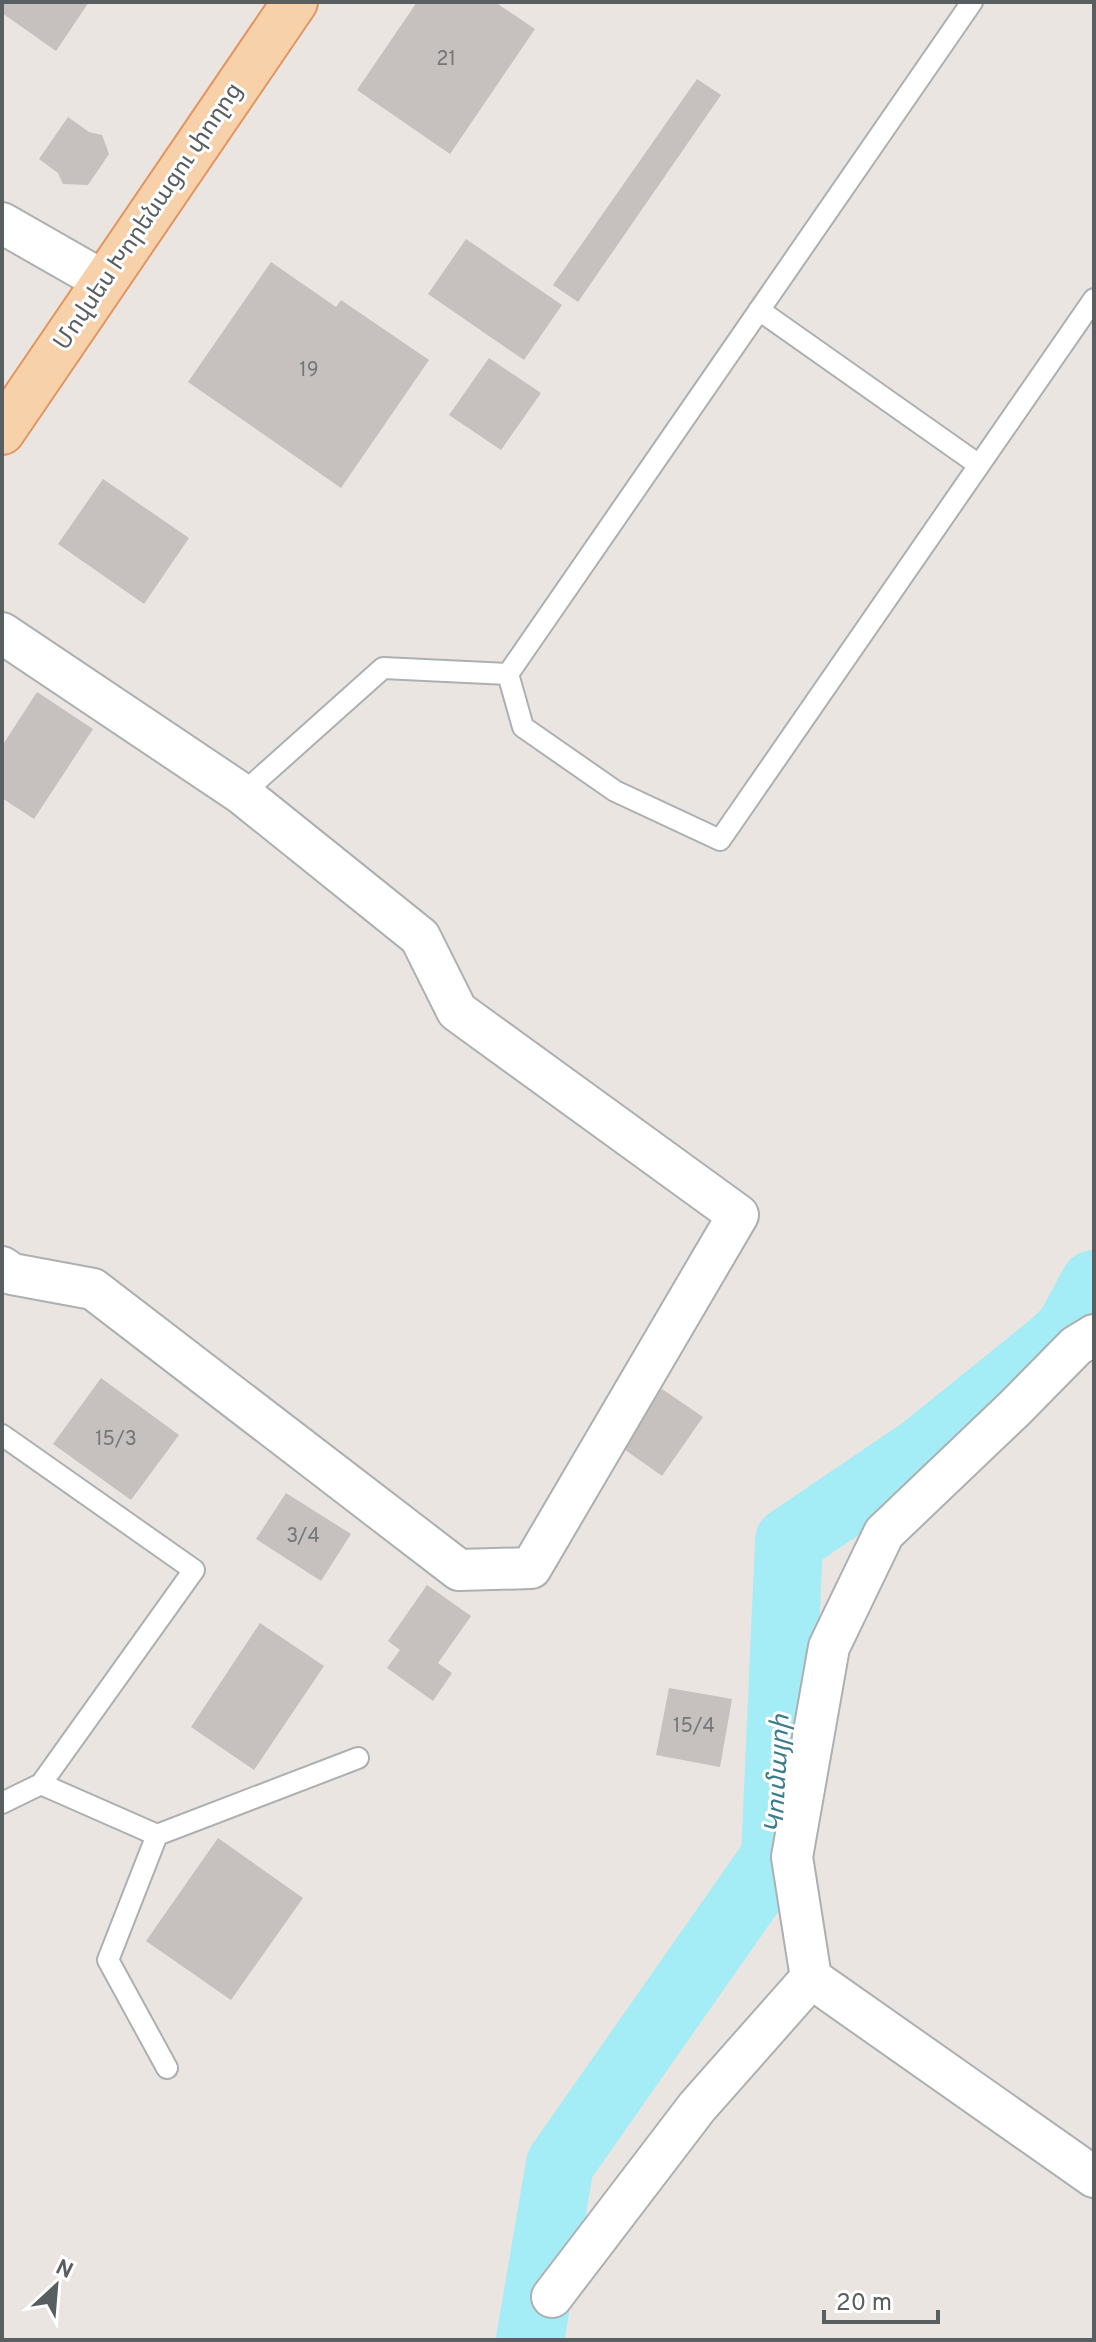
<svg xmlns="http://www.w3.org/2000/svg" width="1096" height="2342" viewBox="0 0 1096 2342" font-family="Overpass,'Noto Sans Armenian',sans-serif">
<rect width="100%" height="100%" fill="#eae5e0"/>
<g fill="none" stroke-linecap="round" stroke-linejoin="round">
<path stroke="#a4ecf6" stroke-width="68" d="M530,2340L560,2164L775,1857L789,1541L922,1451L1052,1346L1069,1330L1094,1284"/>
</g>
<path fill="#c6c0be" d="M2,2H89L56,51L2,13Z
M417,2H495L535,29L450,154L357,90Z
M697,79L721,95L578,302L553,285Z
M68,117L89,132L102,135L109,154L88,185L63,184L58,173L39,159Z
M466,239L562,305L524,360L428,294Z
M271,262L336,307L341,300L429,360L341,488L188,382Z
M489,358L541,393L501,450L449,415Z
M103,479L189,538L144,604L58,544Z
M37,692L93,729L34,819L2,798V746Z
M101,1378L179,1435L131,1500L53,1444Z
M662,1389L703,1417L662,1476L621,1447Z
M286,1493L351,1534L321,1581L256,1539Z
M427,1585L471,1616L438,1663L452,1673L433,1701L387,1668L400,1650L388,1641Z
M260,1623L324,1666L254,1770L191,1727Z
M669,1688L732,1699L720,1767L656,1755Z
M218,1838L303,1898L231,2000L146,1941Z"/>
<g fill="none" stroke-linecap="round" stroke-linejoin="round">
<g stroke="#acb0b2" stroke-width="24">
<path id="lane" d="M759,310L979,465
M508,674L523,727L615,791L720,840L1094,299
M242,794L383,668L508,674L972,2
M2,1435L194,1570L41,1784
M2,1803L41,1784L157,1835L358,1758
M157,1835L108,1960L167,2068"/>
</g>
<g stroke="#acb0b2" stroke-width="44">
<path id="street" d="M2,223L105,282
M2,633L242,794L420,937L457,1011L738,1215L531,1568L459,1570L93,1289L12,1274L2,1267
M811,1978L1094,2177
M552,2297L697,2107L811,1978L792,1857L829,1647L884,1533L1015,1408L1076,1346L1094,1335"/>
</g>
<g stroke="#e39561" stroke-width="48">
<path id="primary" d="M2,432L295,2"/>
</g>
<use href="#lane" stroke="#fff" stroke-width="20"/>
<use href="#street" stroke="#fff" stroke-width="40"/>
<use href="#primary" stroke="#f7d1a9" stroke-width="44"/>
</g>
<g text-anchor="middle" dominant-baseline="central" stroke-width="6" stroke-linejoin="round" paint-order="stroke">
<g font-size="20" fill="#747678">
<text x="446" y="60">21</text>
<text x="309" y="371">19</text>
<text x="116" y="1440">15/3</text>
<text x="303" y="1537">3/4</text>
<text x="694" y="1727">15/4</text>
</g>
<g font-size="24" fill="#595e60" stroke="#fff">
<text transform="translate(149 217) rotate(-56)">Մովսես Խորենացու փողոց</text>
</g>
<g font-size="26" font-style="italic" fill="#3c7d8d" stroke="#fff">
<text transform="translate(779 1774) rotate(-87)">Կումայրի</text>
</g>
</g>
<rect width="1096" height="2342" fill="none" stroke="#595e60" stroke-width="8"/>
<g transform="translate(56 2286) rotate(26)" stroke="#ffffff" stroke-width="6" paint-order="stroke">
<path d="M0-6L14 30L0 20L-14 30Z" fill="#595e60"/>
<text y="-12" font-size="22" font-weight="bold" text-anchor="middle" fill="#595e60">N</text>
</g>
<path d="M824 2310v12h114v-12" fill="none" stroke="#595e60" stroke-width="4"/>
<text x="836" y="2310" font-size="24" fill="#595e60" stroke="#ffffff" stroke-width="6" paint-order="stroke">20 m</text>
</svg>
